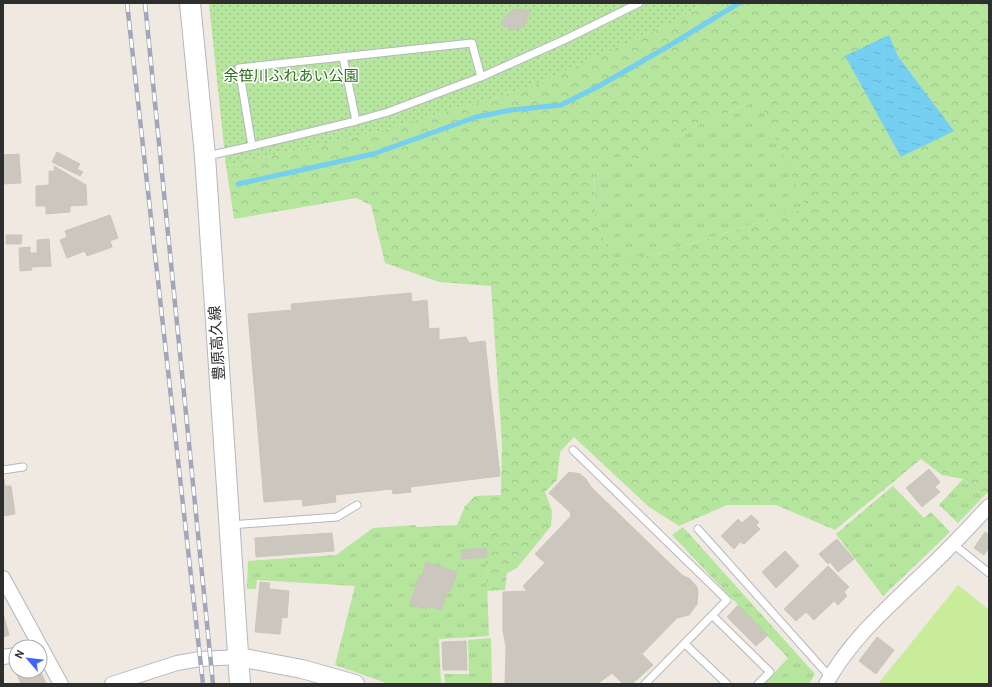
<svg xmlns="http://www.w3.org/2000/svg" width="992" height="687" viewBox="0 0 992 687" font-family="Cabin,'Noto Sans JP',sans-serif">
<defs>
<pattern id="grass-tufts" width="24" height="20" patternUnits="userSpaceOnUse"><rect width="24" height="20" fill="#b6e59e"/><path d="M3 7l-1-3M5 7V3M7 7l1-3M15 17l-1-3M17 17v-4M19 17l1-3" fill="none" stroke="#9dc588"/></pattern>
<pattern id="forest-crowns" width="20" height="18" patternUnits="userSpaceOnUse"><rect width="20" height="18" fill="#b6e59e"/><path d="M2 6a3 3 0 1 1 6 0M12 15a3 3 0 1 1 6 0" fill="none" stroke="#9dc588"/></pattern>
<pattern id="park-dots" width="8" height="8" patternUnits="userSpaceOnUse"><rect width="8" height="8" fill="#b6e59e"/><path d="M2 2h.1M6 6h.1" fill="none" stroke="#9dc588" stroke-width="1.8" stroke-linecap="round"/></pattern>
<pattern id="water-ripples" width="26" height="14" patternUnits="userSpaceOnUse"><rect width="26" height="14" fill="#75cff0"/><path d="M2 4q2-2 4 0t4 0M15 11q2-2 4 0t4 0" fill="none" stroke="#66b2ce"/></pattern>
</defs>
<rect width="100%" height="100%" fill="#efe9e1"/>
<path fill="url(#grass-tufts)" d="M759,100L807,208L653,255L611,260L595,215L594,160L618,153L637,160L690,128Z
M963,479L983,497L958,523L939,505Z
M893,486L924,518L931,512L950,532L883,596L836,534Z
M415,525L417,527L457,525L467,539L486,559L489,636L439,639L441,684H389L335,665L355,586L257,580L256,589H247L248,561L336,555L373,528Z
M683,527L815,674L809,684H764L788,658L672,535Z
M491,638L492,684H445L444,674H469L468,640Z"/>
<path fill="url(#forest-crowns)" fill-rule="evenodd" d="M705,3H989V491L983,497L963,479L942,475L921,459L835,530L776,505H727L679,526L649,507L574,437L560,452L557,480L545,492L552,511L551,526L517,568L507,573L505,590L487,591L486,559L467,539L457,525L465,506L475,496L501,495L502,443L491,286L439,282L385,263L371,205L356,198L234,219L226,166L379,131L527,88L669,24ZM889,35L898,56L953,130L901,157ZM759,100L806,208L653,255L611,259L595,215L594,160L618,153L637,160L690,128Z"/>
<path fill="url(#park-dots)" d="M209,3H705L669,24L527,88L379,131L226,166Z"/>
<path fill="#c9ec9a" d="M958,585L989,610V684H878Z"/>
<path fill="url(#water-ripples)" d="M889,35L898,56L954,131L901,157L845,56Z"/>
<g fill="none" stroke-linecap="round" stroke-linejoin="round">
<path stroke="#75cff0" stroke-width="5" d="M238,184L373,154L476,117L511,110L561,105L599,86L667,47L739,3"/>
</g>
<path fill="#cbc7bf" stroke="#cbc5ba" d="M521,9L530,11L524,27L512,30L501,24L503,19L513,10Z
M57,152L80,164L77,169L83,172L80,176L52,162Z
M19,154L21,183L3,184V155Z
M54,166L86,185L87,205L70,206V212L46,214V206H36V186L49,185V171H55Z
M110,215L118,238L110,241L112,247L87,256L85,251L67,258L60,240L67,237L65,231Z
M6,235H22L21,244H6Z
M49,239L51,266L31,267L32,270L20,271L19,248L30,247V253H37V240Z
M411,293L412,302L427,300L429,329L439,328V340L466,337L469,343L485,341L500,476L410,487L411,492L393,494L392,489L335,495L336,502L303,506L302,499L264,502L248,314L292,310L291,304Z
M929,469L940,482L935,487L940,492L922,507L906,488Z
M569,472L580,474L586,479L591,487L682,575L690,579L697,587L698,593L697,604L689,615L677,618L642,654L653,665L632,684H623L612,673L597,684H505L506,647L503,631V592L527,591L523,586L545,563L535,554L571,516L570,514L571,513L549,493Z
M4,479L5,486H11L15,514L3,516Z
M751,515L759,522L756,525L760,529L744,544L740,542L734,549L721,536L738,519L742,523Z
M985,532L989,535V548L984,555L974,548Z
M332,533L334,551L256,557L255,538Z
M837,539L854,559L838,572L830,562L828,564L819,554Z
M486,548L487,557L462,559L461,550Z
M785,551L799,566L776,588L762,572Z
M426,562L457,572L450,592L447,591L441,610L428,606L427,609L410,604L419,575L422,576Z
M828,566L849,587L844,592L847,596L838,605L834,601L814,620L806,612L796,621L784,609Z
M260,582L270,583L269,589L289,591L287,618L282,617L280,634L255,632Z
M738,605L768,635L756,646L727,617Z
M3,613L9,635L3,637Z
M877,637L894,650L876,674L859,661Z
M466,641L467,670H443L442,642Z
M16,662V671L40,670L46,684H21L12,663Z"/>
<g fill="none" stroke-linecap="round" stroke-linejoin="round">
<g stroke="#b4b7c1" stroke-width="9">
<path id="service" d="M343,57L356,121
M252,146L239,68L472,43L481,77
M207,156L252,146L356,121L388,112L481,77L566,39L639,3
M573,450L727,600L645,684
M3,470L23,467
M230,525L337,517L357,505
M698,529L830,677
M953,544L989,573
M713,616L770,672L758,684
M685,644L727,684"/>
</g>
<g stroke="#b4b7c1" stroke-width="16">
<path id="minor" d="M3,578L61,684
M3,657L16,655
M112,684L177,663L200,659L239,657
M826,684C849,642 880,615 914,582C940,558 965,532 989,506"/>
</g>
<g stroke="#b4b7c1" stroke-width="20">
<path id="tertiary" d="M239,657L302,669L355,684"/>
</g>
<g stroke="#b4b7c1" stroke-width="22">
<path id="secondary" d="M190,3L205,156L240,684"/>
</g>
<use href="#service" stroke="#fff" stroke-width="7"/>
<use href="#minor" stroke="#fff" stroke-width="14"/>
<use href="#tertiary" stroke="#fff" stroke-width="18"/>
<use href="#secondary" stroke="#fff" stroke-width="20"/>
<g stroke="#a3a6b8" stroke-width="4.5">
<path id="rail" d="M127,3L203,684
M145,3L213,684"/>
</g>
<use href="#rail" stroke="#fff" stroke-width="3" stroke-dasharray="9" stroke-linecap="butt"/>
</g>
<g text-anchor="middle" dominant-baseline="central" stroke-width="3" stroke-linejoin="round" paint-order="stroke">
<g font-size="15" fill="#2c6e1b" stroke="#fff">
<text x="291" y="76">余笹川ふれあい公園</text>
</g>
<g font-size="15" fill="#2e2e2e" stroke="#fff">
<text transform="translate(217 343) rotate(-94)">豊原高久線</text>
</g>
</g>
<rect width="992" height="687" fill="none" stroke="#2e2e2e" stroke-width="8"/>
<g transform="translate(28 659) rotate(298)"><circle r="19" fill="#ffffff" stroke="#ababab"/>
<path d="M0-3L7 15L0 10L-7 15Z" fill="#4264fb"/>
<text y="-6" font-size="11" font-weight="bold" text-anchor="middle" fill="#2e2e2e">N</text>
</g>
</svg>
